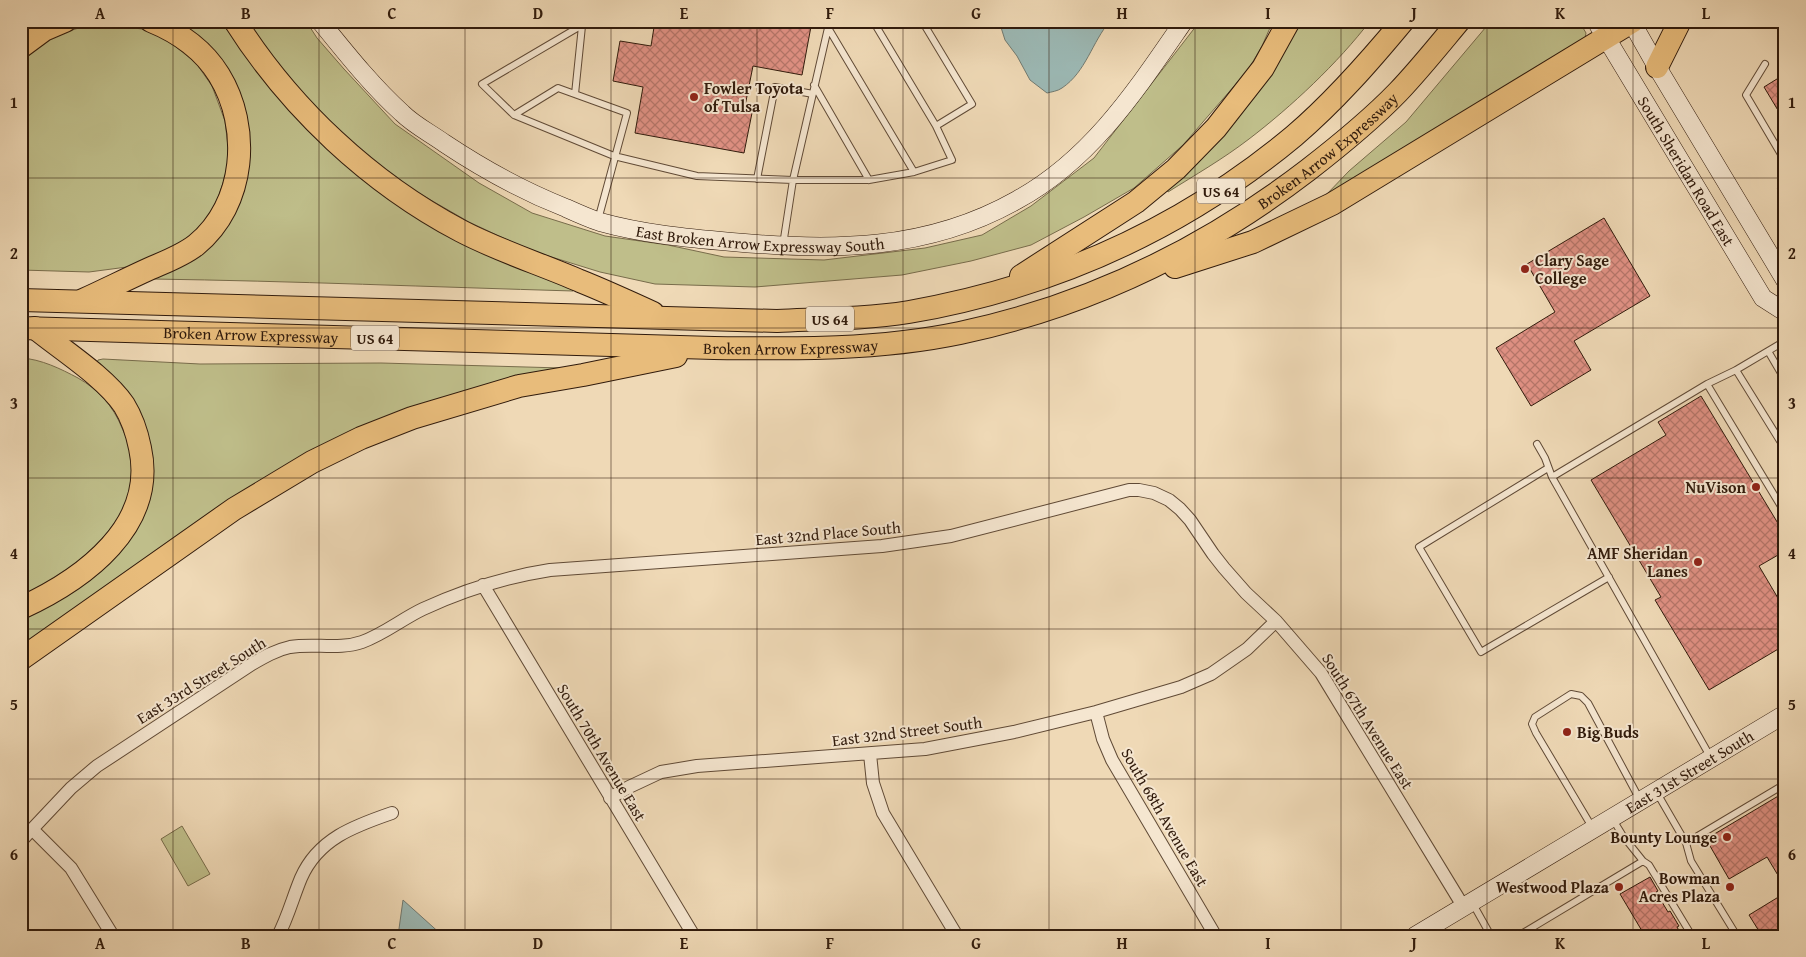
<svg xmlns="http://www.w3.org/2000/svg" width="1806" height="957" viewBox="0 0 1806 957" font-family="'Gentium Book Plus',serif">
<defs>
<pattern id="building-cross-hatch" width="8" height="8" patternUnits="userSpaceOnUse" patternTransform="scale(1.25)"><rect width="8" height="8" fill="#e09184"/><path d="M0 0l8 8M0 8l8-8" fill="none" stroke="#b6766a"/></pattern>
</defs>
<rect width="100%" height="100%" fill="#efd9b6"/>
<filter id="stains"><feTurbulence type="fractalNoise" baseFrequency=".004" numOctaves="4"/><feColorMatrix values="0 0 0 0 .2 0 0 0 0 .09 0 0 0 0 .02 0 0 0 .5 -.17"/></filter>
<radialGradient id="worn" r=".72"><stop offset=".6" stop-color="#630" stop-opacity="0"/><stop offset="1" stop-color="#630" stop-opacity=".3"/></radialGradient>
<path fill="#bfbe8a" stroke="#786c4b" d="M178,21H221L259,73L340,160L576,287L573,291C433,287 292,281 152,279L186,260L247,161L193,33Z
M246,21H306L317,38L344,69L395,124L479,183L532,213L605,236L668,245L724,257L824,260L925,248L982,235L1031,206L1094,158L1200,21H1273L1262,46L1248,70L1183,145L1134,188L1084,217L1031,245L971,261L902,275L755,287L655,284L600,272L529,250L469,222L408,187L337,132L306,101Z
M1297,21H1370C1338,63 1291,107 1249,139C1223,159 1195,175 1168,192L1165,187Z
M1491,21H1579L1586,33L1584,43L1331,197L1326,195L1349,171L1406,122Z
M94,23L142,29L166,39L196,63L212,86L225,121L228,147L227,171L218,198L205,223L171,252L127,267L89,272L21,270V60L54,36Z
M21,358C41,359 61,369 78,378C99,390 113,406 122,428C127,438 134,456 133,468C132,484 127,504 118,518C97,550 57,582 21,595Z
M103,359L200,364L381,363L562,368L435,400L21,651V615L87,577L152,464L96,366L98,360Z
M182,826L210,874L188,886L161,839Z"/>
<path fill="#9cb9b5" stroke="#717a71" d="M999,21H1110C1092,42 1086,72 1062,88C1058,91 1051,92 1047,93L1030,80L1017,56L1005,40Z
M403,900L443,936H398Z"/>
<path fill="url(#building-cross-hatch)" stroke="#311b0c" d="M655,21H812L802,75L753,66L745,106L753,108L744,153L635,133L643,87L613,81L620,41L651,46Z
M1785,74V122L1764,87Z
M1604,218L1650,296L1574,341L1591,370L1531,406L1496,348L1555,312L1527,264Z
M1701,396L1785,535V551L1759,566L1785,610V645L1709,690L1655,600L1661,597L1591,480L1666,435L1658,422Z
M1785,792V887L1767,857L1729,879L1706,839Z
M1650,877L1658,891L1656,892L1668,912L1670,911L1679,926L1677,927L1682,936H1645L1620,894Z
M1785,893V936H1762L1749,915Z"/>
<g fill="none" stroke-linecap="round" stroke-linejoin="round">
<g stroke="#604a36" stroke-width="8">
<path id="lane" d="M589,21L482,84L514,115L614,156L697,176L793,180H869L914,172L952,160L936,126L972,104L922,21
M824,21L914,172
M873,21L936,126
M1765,64L1746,95L1785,161
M814,85L869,180
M575,94L582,26
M514,115L558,88L627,113L598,220
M757,179L775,87L813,94
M1781,188L1785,173
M783,245L793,180L828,28
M1768,351L1785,380
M1736,370L1785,449
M1707,384L1785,513
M1537,444L1545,458L1552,477L1711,758
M1548,468L1419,547L1481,652L1609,577
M1552,477L1707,384L1736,370L1785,341
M1778,720L1785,732
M1657,793L1686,843L1691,861L1737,936
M1592,827L1536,733L1532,724L1535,717L1571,694L1581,696L1588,703L1640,800
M1686,843L1785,784
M1643,861L1649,865L1692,936
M1473,904L1491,936
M1518,936L1643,861L1623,836L1612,818"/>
</g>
<g stroke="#604a36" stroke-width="14">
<path id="street" d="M483,585L694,936
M1096,712L1103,739L1112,760L1215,935
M870,754L873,783L883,813L957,936
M610,798L629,787L661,772L697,766L925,749L1014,732L1096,712L1181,687L1211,674L1247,649L1276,621
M32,829L71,868L113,936
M21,841L71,788L97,766L252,664C264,657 276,650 290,647C314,643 339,650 362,642C384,634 402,619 423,609C464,590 505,577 550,570L882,546L951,536L1129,490H1139L1154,493L1169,500L1180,509L1190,520L1213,554L1224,568L1246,593L1276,621L1321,673L1463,906
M278,936C288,917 293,897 301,878C318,839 354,826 392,813"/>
</g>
<g stroke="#311b0c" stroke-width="19">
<g id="secondary">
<path id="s1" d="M320,21C346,53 372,86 402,113C414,125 430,133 444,143C483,169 523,191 566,208C577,213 588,218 600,222C643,234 687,238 732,242C832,251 927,251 1017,200C1092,159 1137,89 1184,21"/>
<path id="s2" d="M1596,21L1763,298L1785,312"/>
<path d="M1631,21L1657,67L1785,280"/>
<path id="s3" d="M1415,936L1785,714"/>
</g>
</g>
<g stroke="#311b0c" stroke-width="24">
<g id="highway">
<path d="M235,21C290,108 370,183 461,231C499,251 541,264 580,281C605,291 629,302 653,313"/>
<path d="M21,47L44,30L65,21"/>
<path d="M1657,67L1680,21"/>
<path d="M1175,267L1253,242L1332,204L1633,21"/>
<path d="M1021,276L1136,202L1176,169L1216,128L1263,68L1289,21"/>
<path d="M21,300L777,321C821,319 866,319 909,312C1053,287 1181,230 1294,136C1334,102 1369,62 1403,21"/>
<path d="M83,300C105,290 127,279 149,269C165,262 182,256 196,245C246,204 251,127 219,75C203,49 178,32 151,21"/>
<path id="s4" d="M21,328L714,348C795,349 879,350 960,333C1087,306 1205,249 1308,170C1339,146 1370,121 1398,92C1419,70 1439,45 1459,21"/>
<path d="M21,608C84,579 157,526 140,448C137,433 132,418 124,405C105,377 62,350 35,328"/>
<path d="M21,659L234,509L312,462L361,438L412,418L519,386L583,375L676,356"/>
</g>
</g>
<use href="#lane" stroke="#f5e6d0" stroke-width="6"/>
<use href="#street" stroke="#f5e6d0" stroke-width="12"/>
<use href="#secondary" stroke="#f5e6d0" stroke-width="18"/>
<use href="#highway" stroke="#e8bc7b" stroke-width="22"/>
</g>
<path fill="none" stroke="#311b0c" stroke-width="1" stroke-opacity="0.55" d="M173,21V936M319,21V936M465,21V936M611,21V936M757,21V936M903,21V936M1049,21V936M1195,21V936M1341,21V936M1487,21V936M1633,21V936M21,178H1785M21,328H1785M21,478H1785M21,629H1785M21,779H1785"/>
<g fill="#8f2418" stroke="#f5e6d0" stroke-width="2">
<circle cx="694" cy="97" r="5"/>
<circle cx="1525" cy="269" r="5"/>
<circle cx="1756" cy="487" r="5"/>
<circle cx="1698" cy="562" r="5"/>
<circle cx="1567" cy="732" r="5"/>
<circle cx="1727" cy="837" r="5"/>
<circle cx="1619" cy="887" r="5"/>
<circle cx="1730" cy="887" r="5"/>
</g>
<g text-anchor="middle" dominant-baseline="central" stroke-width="4" stroke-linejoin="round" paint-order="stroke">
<g fill="#f5e6d0" stroke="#6c5847" stroke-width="1">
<rect x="1197" y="178.5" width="48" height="25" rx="4"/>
<rect x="806" y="306.5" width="48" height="25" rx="4"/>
<rect x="351" y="325.5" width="48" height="25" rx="4"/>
</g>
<g font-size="15" font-weight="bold" fill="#311b0c">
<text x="1221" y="191">US 64</text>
<text x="830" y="319">US 64</text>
<text x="375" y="338">US 64</text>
</g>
<g font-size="16" font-weight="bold" fill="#311b0c" stroke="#f5e6d0" text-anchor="end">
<text x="704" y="88" text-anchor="start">Fowler Toyota<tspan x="704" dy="18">of Tulsa</tspan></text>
<text x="1535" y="260" text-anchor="start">Clary Sage<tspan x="1535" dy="18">College</tspan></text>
<text x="1746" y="487">NuVison</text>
<text x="1688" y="553">AMF Sheridan<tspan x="1688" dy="18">Lanes</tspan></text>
<text x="1577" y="732" text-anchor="start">Big Buds</text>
<text x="1717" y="837">Bounty Lounge</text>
<text x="1720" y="878">Bowman<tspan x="1720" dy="18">Acres Plaza</tspan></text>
<text x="1609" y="887">Westwood Plaza</text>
</g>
<g font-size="16" fill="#311b0c" stroke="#f5e6d0">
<text stroke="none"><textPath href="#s4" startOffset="1355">Broken Arrow Expressway</textPath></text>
<text stroke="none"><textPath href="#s2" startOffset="175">South Sheridan Road East</textPath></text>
<text stroke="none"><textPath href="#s1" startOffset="512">East Broken Arrow Expressway South</textPath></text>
<text stroke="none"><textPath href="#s4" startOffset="230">Broken Arrow Expressway</textPath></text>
<text stroke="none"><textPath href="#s4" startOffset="770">Broken Arrow Expressway</textPath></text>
<text transform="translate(828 533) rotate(-5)">East 32nd Place South</text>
<text transform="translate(201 680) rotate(-32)">East 33rd Street South</text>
<text transform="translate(1368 721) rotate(58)">South 67th Avenue East</text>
<text transform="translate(907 731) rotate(-7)">East 32nd Street South</text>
<text transform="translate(602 752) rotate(59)">South 70th Avenue East</text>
<text stroke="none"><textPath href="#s3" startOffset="320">East 31st Street South</textPath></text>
<text transform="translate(1165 817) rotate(60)">South 68th Avenue East</text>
</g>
</g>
<rect width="1806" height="957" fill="none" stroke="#efd9b6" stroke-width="55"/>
<rect x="28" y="28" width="1750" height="902" fill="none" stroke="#311b0c" stroke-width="2"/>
<g font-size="16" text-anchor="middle" font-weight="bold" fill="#311b0c">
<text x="100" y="19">A</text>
<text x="246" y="19">B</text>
<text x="392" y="19">C</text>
<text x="538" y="19">D</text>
<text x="684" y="19">E</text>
<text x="830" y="19">F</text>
<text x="976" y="19">G</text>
<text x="1122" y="19">H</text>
<text x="1268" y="19">I</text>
<text x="1414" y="19">J</text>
<text x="1560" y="19">K</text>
<text x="1706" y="19">L</text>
<text x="14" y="108">1</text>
<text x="1792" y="108">1</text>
<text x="14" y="259">2</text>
<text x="1792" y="259">2</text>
<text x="14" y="409">3</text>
<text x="1792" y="409">3</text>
<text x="14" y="559">4</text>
<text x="1792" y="559">4</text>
<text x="14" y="710">5</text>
<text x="1792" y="710">5</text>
<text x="14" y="860">6</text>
<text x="1792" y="860">6</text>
<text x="100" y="949">A</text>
<text x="246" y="949">B</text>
<text x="392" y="949">C</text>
<text x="538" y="949">D</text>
<text x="684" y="949">E</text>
<text x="830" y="949">F</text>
<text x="976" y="949">G</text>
<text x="1122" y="949">H</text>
<text x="1268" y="949">I</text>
<text x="1414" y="949">J</text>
<text x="1560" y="949">K</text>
<text x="1706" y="949">L</text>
</g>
<rect width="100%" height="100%" filter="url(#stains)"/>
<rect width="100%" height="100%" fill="url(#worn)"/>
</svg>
